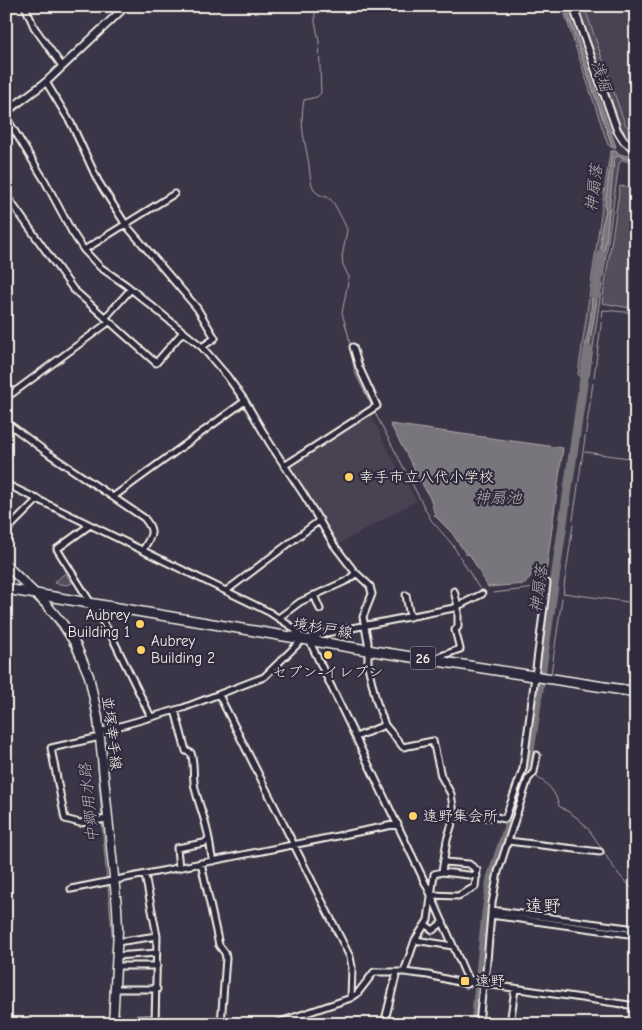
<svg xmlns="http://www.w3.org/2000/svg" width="642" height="1030" viewBox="0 0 642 1030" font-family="'Comic Neue','Klee One',sans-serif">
<rect width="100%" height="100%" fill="#3b3647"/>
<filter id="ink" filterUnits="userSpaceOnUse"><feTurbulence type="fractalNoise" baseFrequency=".02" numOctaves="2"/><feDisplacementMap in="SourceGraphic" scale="10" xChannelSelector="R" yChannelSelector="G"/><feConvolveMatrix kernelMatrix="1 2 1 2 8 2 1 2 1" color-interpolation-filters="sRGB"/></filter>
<g filter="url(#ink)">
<path fill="#484352" d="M584,6H636V138L625,124Z
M370,413L384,443L416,501L337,545L321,517L287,466Z"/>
<path fill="#534e5c" stroke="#a4a0a2" d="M562,6H564L613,148L608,145Z
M577,6H584L625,124L636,138V146L628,140L621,130Z
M612,151L605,205L606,211L601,233V254L596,264L592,294L591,317L580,377L578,374L610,152Z
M617,156L636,162V165L623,160L621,161L619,164L589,376L587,378L584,377L596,304L599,268L603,258L606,241L609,211L610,185L615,157Z
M620,186L636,188V309L602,303Z
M65,573L72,583L67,585L54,583Z"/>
<path fill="#78747b" stroke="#aaa6a7" d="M564,6H566L616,147L613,148Z
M612,151H616L617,153L636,159V162L617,156L614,160L606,241L603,258L599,268L596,304L584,377H580L591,317L592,294L596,264L601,254V230L606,211L605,205Z
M390,424L563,448L546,572L534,571L525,584L488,587L470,555L466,554L452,533L435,516L431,500Z"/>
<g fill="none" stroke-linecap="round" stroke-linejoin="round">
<path stroke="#aaa6a7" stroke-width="1" d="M315,6V21L319,41L321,93L317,97L304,100C299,128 305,139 309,165C310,174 310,183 315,191C320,197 326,195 331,200C334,202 346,226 347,230L342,257L343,265L349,277L342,313L348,334L355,373L373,408
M594,377L603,310L636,313
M374,411L431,520L452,544L479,588
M585,452L636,459
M573,520L593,383
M573,525L563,593L636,603
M6,573L14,580
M550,587L554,588
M493,593L544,587
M32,598C58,622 76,652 87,684
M551,674L562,598
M558,675L636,686
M89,696L95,736
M96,740L102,819
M526,772L531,774
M535,776C549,784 555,791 559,806C567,811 576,816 582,822C603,844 610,872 636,891
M102,822L107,881
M108,885L113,944L108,1024"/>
<path stroke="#78747b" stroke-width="9" d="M595,295L601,254
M475,1024L486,913L491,878L526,772L530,752L588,350"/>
<g stroke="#f4f1e8" stroke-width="9">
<path id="minor" d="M25,6L34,27L62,66
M46,82L72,125L98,181L126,225L197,308L215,338L202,347
M6,117L45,181L72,232L84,250L100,267L126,285L202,347L227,376L245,401L269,442L304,495L334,545L354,571L370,586L372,594L363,617L368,642V666L376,700L385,725L403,747L433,741L441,776L451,794L453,807L454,817L447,840L442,872L434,874L428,920L415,940L404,972
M6,195L73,289L156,363L182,333
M84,250L174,194
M105,318L131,289
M6,398L109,322
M6,422L49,454L144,518C156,532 151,536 143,550
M284,466L377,406L359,367L353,347
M6,484L269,612L292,627L303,639L264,677L183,708L99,732
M113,497L245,401
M90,525L57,549L111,635L151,717
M6,531L38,499
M226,591L320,520
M482,594L454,608L316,635L309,640L431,895L465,973L472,982L636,1006
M314,595L320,609
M406,595L410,617
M280,617L300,602L348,580L356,573
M433,659L460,649L455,630L458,627V606L454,591
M219,695L350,957L352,967L351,998
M175,710L186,751L191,753C195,764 192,776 195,788C198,802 204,816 207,830C210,840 210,851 213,861
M100,737L51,748L65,819L80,823L108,819
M356,737L385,725
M454,817H496L505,819L523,769L547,583
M508,841L600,852
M201,863L219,945L225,953L226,958L221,1024
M179,868L177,848L204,843L209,839
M442,872L477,876
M145,875L157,936L155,1024
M71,889L398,824
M431,895L458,896L475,887L477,870L469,864L444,862
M491,910L636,929
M491,915L636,935
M426,925L433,930L443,922
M415,940L453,946
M117,942L157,936
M116,956L157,953
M116,966H157
M485,984L492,903L498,872L528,779L534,772L537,755
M115,989H157
M113,1020L156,1019
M274,1024L351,998L357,994L374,972H404L428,975L467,984L472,982
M384,1024L397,972
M479,1024L483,984
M510,1024L515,989"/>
</g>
<g stroke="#f4f1e8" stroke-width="10">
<path id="tertiary" d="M573,6L617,130L624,141L636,150
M6,112L46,82L126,6"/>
</g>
<g stroke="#f4f1e8" stroke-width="11">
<path id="secondary" d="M6,565L47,605L63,624L76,645L89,676L98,718L117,907L118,930L113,1024"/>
</g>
<g stroke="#f4f1e8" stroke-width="12">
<path id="primary" d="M6,589L367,650L636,692"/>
</g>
<use href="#minor" stroke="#2f2a3d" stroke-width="5"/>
<use href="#tertiary" stroke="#2f2a3d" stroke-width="6"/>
<use href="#secondary" stroke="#2f2a3d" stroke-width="8"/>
<use href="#primary" stroke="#2f2a3d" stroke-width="9"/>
</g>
</g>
<g fill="#ffd166" stroke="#2f2a3d" stroke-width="2">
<circle cx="349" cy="477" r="5"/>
<circle cx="140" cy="624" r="5"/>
<circle cx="141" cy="650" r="5"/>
<circle cx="328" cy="655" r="5"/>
<circle cx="413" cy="816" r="5"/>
<rect x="460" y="976" width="10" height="10" rx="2.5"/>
</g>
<g text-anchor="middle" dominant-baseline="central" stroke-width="4.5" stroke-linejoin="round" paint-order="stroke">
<rect fill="#2f2a3d" stroke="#b9b5b5" stroke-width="1" x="410.5" y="646.5" width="25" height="23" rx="4"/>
<g font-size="14" font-weight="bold" fill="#f4f1e8">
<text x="423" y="658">26</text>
</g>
<g font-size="15" fill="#f4f1e8" stroke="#2f2a3d" text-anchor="start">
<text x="359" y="477">幸手市立八代小学校</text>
<text x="130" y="615" text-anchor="end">Aubrey<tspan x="130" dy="17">Building 1</tspan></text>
<text x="151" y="641">Aubrey<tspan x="151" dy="17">Building 2</tspan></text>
<text x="328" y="672" text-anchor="middle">セブン-イレブン</text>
<text x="423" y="816">遠野集会所</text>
<text x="475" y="981">遠野</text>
</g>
<g font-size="15" fill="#f4f1e8" stroke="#2f2a3d">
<text transform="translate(323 628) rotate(10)">境杉戸線</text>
<text transform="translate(112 733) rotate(83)">並塚幸手線</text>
</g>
<g font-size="16" font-style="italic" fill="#b6b2b2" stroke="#2f2a3d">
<text transform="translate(601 76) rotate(71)">浅堀</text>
<text transform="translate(594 188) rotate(-83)">神扇落</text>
<text x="498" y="498">神扇池</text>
<text transform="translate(539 589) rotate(-82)">神扇落</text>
<text transform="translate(89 803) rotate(-96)">中郷用水路</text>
</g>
<g font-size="18" fill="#f4f1e8" stroke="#2f2a3d">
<text x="543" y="906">遠野</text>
</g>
</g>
<rect width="642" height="1030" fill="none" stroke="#2f2a3d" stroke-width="25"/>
<rect x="12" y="12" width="617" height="1005" fill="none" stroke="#f4f1e8" stroke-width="2" filter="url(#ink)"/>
</svg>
